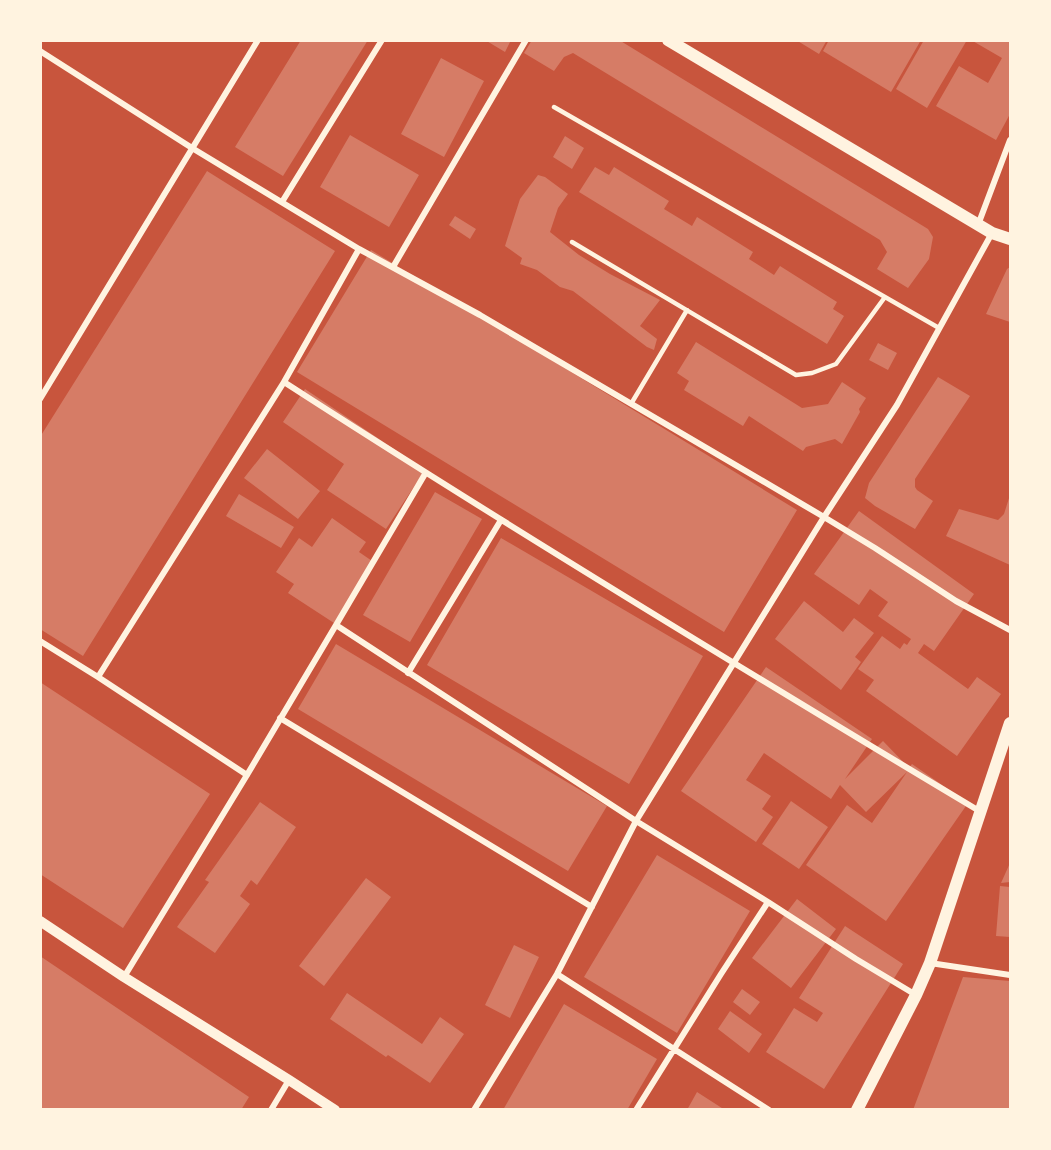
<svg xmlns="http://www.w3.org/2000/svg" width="1051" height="1150" viewBox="0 0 1051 1150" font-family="'Space Grotesk',sans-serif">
<rect width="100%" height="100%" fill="#c8553d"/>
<path fill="#d67c66" d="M301,40H368L283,176L235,147Z
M485,40H511L505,52Z
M532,40H619L928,229L933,237L929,259L908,288L877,269L887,252L880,240L573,53L564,57L554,71L524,53Z
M796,40H827L819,54Z
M829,40H921L891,92L823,51Z
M924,40H967L927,108L896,89Z
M971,40H1010V114L996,140L936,106L959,66L988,83L1002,58Z
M441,58L484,81L444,157L401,134Z
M350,135L419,175L389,227L320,187Z
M565,136L584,148L572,169L553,157Z
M595,167L609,175L614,167L669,201L664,209L692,226L697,217L753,252L749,259L774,275L780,266L837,302L833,309L844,316L827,344L579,192Z
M207,171L335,251L83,656L40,629V437Z
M538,175L545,177L568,194L558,208L550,232L579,255L610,274L660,300L640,326L657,339L654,350L647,347L573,291L560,287L537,270L520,264L522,258L505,246L520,199Z
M455,216L476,229L470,239L449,225Z
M371,250L797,510L724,632L297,372Z
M1010,267V322L986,314L1007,269Z
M696,342L802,408L828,404L842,382L866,398L859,409L860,412L842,444L835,439L806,447L803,451L749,416L743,426L684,390L689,381L677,373Z
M878,343L897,353L888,370L869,360Z
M938,377L970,396L915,479V487L917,490L933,501L915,529L875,506L865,498L869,483Z
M305,389L425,470L386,529L327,490L344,464L283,422Z
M267,449L320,491L298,519L244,478Z
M435,492L482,519L410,642L363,615Z
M239,494L294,527L281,548L226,516Z
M1010,495V565L946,536L959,509L998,520L1004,514Z
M859,511L974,594L934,651L924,644L918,653L968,689L977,677L1001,694L957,756L866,691L874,680L858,669L882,636L900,649L904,643L907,645L911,639L878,616L888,602L870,589L859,605L814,574Z
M332,518L366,542L359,552L375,563L334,623L288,593L294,584L276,572L299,538L312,547Z
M501,538L703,656L629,784L427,665Z
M804,601L843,632L854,618L874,633L855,657L861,662L841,690L775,639Z
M336,644L607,806L568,871L298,709Z
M766,667L872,739L845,779L883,741L909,768L912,764L968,803L886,921L806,865L847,805L872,823L907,772L866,812L840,785L831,799L764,753L746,780L771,796L762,809L773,817L756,842L681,791Z
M40,682L210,794L123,928L40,874Z
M791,801L828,827L799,869L762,844Z
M260,802L296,827L257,885L251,880L240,896L250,904L215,953L177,927L209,882L205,880Z
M657,855L750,911L677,1033L584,977Z
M1010,863V882L1001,883Z
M366,878L391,897L324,986L299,966Z
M1000,886L1010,887V937L996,936Z
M797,899L836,929L791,988L752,958Z
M845,926L903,964L824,1089L766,1052L794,1008L817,1022L823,1013L799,998Z
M514,945L539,957L510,1018L485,1005Z
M40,956L249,1097L241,1110H40Z
M963,977L1010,981V1110H913Z
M742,989L760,1002L750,1015L733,1002Z
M347,993L422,1044L440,1017L464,1034L430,1083L388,1055L386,1057L330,1019Z
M564,1004L657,1059L627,1110H503Z
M730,1011L762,1034L749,1053L718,1029Z
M697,1092L725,1110H687Z"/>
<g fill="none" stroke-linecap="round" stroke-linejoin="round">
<path stroke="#fff3e0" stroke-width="4.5" d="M554,107L939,328
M572,242L796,375L812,373L836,364L885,297
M631,404L687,310"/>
<path stroke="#fff3e0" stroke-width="6" d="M40,51L192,148L359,249L480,315L824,517L875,548L956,601L1010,630
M282,202L382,40
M978,225L1010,140
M393,267L526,40
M284,382L359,249
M40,399L258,40
M336,625L425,474
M40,641L98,677L247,775
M408,673L501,520
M98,677L284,382C513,530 747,672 981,812
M280,718L592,907
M930,963L1010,975
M557,974L769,1110
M124,977L247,775L336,625L636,821L768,902L856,959L916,995
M271,1110L289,1080
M474,1110L557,974L636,821L824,517L897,405L992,233
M636,1110L721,974L768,902"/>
<path stroke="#fff3e0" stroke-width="10" d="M40,921L124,977L289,1080L335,1110"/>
<path stroke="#fff3e0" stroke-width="12" d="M668,40L992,233L1010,239
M857,1110L916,995L930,963L1010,723"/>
</g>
<rect width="1051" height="1150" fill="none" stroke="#fff3e0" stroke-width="84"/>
</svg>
